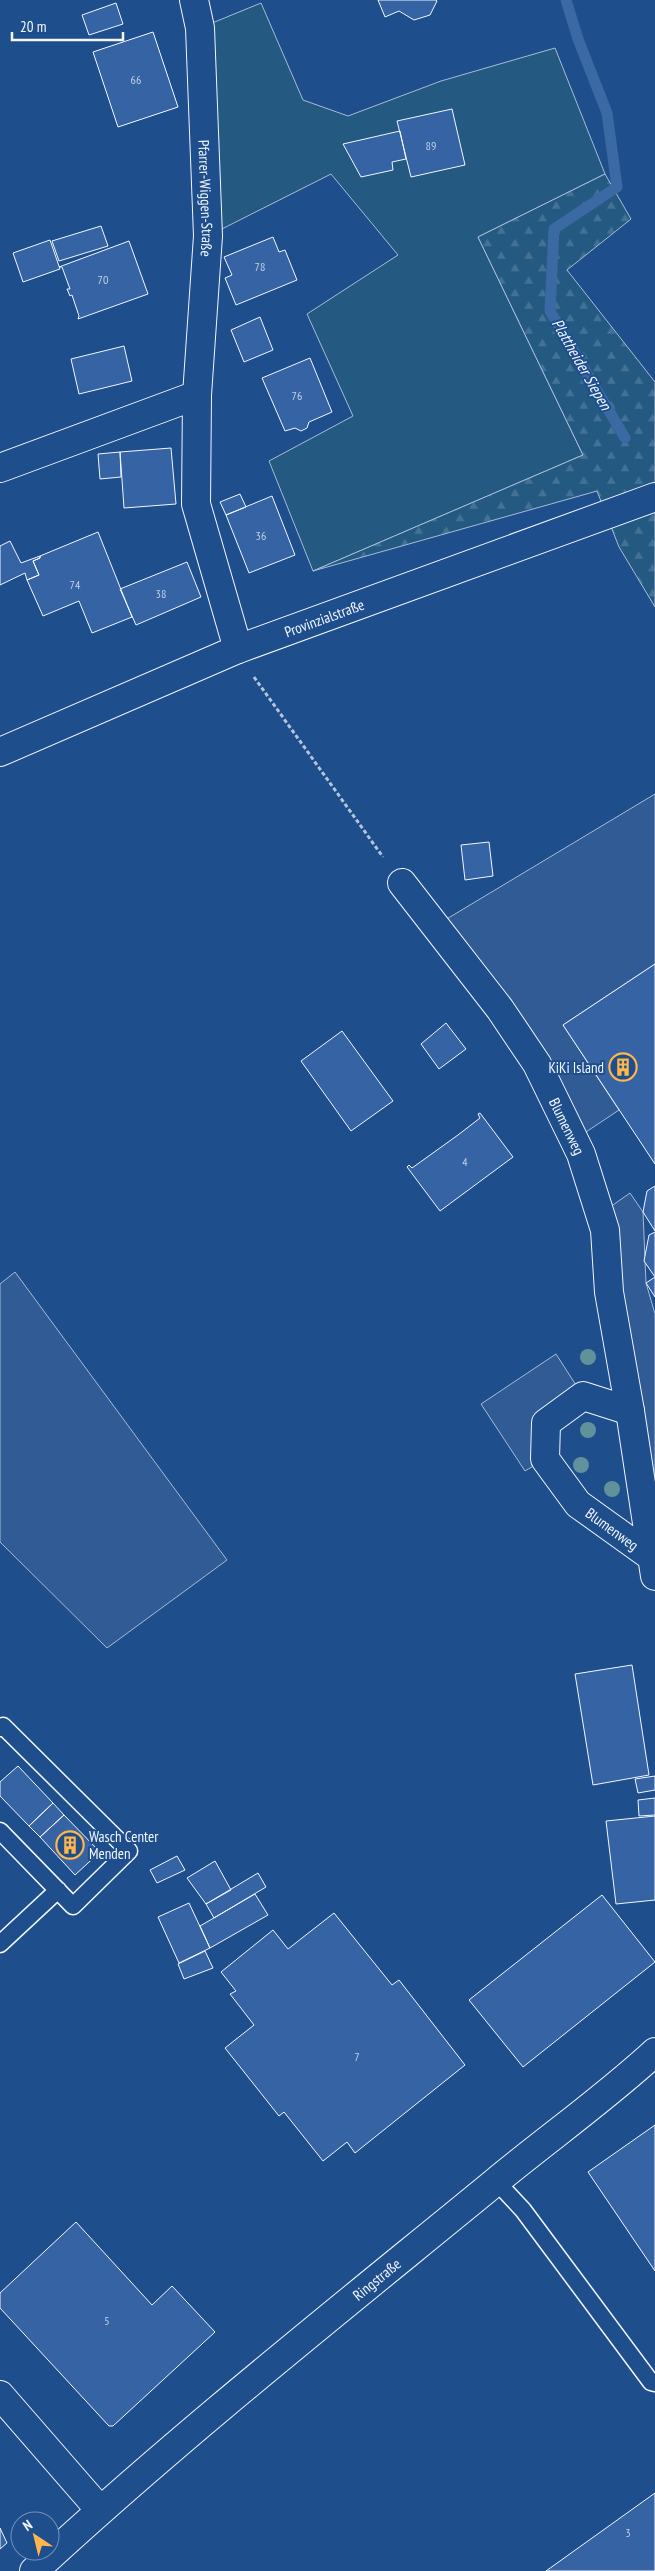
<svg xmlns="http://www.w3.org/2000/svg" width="655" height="2571" viewBox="0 0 655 2571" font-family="'PT Sans Narrow',sans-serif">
<defs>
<pattern id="forest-firs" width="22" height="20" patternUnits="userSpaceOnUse" patternTransform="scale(1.25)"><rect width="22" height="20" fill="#245a82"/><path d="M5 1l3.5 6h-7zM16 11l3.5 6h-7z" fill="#447295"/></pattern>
</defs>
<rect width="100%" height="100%" fill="#1f4e8c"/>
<path fill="#245a82" stroke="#a8bbd7" d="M261,3L303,100L348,116L441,81L555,48L605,174L478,237L583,455L313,571L269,461L353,416L307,314L398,255L331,174L208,236L200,28Z"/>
<path fill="url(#forest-firs)" stroke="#a8bbd7" d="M605,174L631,219L567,270L655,382V607L619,547L597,491L313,571L583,455L478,237Z"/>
<path fill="#305b95" stroke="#a8bbd7" d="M655,794V964L563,1025L619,1110L574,1140L435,926Z
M630,1193L643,1212L646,1283L655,1314V1562L600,1214Z
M15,1272L227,1560L107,1648L0,1542V1284Z
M556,1354L583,1396L546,1423L545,1459L525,1471L481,1404Z"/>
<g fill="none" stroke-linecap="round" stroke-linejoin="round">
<path stroke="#3b69a3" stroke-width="11" d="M566,0L578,39L607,113L617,187L554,229L550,311L625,438"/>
</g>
<path fill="#3563a3" stroke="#f2f6ff" d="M378,0H436L437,1L430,15L414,20L399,11L385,17Z
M116,3L123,24L89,35L82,15Z
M153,32L178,107L118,127L93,52Z
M452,109L465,165L411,177L397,121Z
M400,131L406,159L392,162L393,170L361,177L343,144Z
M101,226L108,246L59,261L52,241Z
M273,237L279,252L285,250L297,280L236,305L225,278L232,275L224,257Z
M50,240L60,269L23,282L13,253Z
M129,241L148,294L78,319L79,316L72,295L70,296L67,289H70L62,267H59Z
M260,317L273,350L244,362L231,330Z
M124,346L132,381L79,394L71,359Z
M310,358L332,412L309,422L307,428L301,431L295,428L285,431L262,378Z
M171,448L176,504L124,508L120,452Z
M120,452L121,477L100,479L98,454Z
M240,494L246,507L226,515L220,502Z
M272,496L295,555L249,573L226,515Z
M98,532L132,617L92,633L79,601L43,616L27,580L39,575L33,561L40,558V556Z
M10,541L21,563L40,556V558L33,561L39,575L27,580L25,573L0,585V546Z
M187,562L201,597L136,625L120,589Z
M489,842L493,876L465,880L461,845Z
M655,964V1164L563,1025Z
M446,1023L466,1049L439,1069L421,1044Z
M342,1031L393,1101L351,1131L301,1061Z
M480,1113L513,1157L440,1211L407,1167L409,1165L412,1168L458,1135L480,1118L478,1114Z
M655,1186V1231L643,1212L647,1191Z
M655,1232V1277L644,1261L649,1235Z
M655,1277V1297L646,1283Z
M632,1665L649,1775L593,1785L575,1674Z
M18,1766L53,1803L29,1826L0,1796V1782Z
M655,1776V1790L638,1793L635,1779Z
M655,1798V1815L639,1816L638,1800Z
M53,1803L64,1815L40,1837L29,1826Z
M64,1815L100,1852L75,1875L40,1837Z
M655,1816V1900L616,1904L606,1821Z
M177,1856L185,1870L157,1883L150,1870Z
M215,1861L231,1890L206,1904L187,1878Z
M258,1873L266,1887L214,1918L206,1904Z
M255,1894L268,1915L210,1948L200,1926Z
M602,1895L655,1962L523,2067L469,2000Z
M189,1903L210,1948L179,1963L158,1917Z
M334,1913L392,1985L399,1980L465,2065L355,2153L347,2142L323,2161L284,2112L279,2116L225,2048L254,2025L230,1994L236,1991L221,1972L273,1930L288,1949Z
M205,1951L213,1968L184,1979L178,1964Z
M655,2125V2271L588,2172Z
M76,2222L152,2305L172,2286L215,2332L113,2426H109L0,2308V2293Z
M655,2493V2571H546Z
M0,2528L7,2543L0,2549Z"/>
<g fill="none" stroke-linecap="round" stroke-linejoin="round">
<g stroke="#f2f6ff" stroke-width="19">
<path id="lane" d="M0,1728L3,1726L129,1851L73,1906L0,1831
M0,1944L58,1890
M496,2181L523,2210L651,2382L655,2383"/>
</g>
<g stroke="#f2f6ff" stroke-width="30">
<g id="street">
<path id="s1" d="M194,0L200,28L208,236L197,395L196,504L238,649"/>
<path d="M0,468L197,395"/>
<path id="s2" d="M402,883L500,1009L537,1064L581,1154L605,1230L609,1292L630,1411"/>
<path d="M652,1557L578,1504L545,1459L546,1423L583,1396L630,1411L655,1576"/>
<path d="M0,2395L100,2510"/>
<path id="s3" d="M34,2571C181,2435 339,2310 494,2183C547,2139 604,2099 655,2052"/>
</g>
</g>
<g stroke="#f2f6ff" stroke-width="30">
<g id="primary">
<path id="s4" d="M0,752L238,649L655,497"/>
</g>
</g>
<path stroke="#b3c4dc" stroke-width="3" stroke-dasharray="4 2.5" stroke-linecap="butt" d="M254,677L383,857"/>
<use href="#lane" stroke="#1f4e8c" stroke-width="16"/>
<use href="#street" stroke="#1f4e8c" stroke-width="28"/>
<use href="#primary" stroke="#1f4e8c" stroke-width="28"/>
</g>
<g fill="#61919a">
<circle cx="588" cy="1357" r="8"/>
<circle cx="588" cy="1430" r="8"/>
<circle cx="581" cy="1465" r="8"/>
<circle cx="612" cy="1489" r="8"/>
</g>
<defs>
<g id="building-ring" transform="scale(1.4375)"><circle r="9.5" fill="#1f4e8c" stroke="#ffb74d" stroke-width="1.5"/><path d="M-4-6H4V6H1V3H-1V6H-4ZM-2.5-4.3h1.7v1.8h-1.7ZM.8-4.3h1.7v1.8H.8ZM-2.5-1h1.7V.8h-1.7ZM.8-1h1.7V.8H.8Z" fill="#ffb74d"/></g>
</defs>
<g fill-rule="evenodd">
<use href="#building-ring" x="623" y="1067"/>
<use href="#building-ring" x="70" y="1845"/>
</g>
<g text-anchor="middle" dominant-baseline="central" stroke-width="4" stroke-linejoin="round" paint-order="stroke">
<g font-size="12" fill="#c3d1e8">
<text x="136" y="79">66</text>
<text x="431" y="145">89</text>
<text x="260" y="266">78</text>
<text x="103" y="279">70</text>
<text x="297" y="395">76</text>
<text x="261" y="535">36</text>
<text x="75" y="584">74</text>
<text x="161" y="593">38</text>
<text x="465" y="1161">4</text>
<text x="357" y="2056">7</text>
<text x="107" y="2320">5</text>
<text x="628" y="2532">3</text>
</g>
<g font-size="15" fill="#f2f6ff" stroke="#1f4e8c">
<text stroke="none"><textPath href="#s1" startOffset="199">Pfarrer-Wiggen-Straße</textPath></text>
<text stroke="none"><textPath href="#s4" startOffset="351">Provinzialstraße</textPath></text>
<text stroke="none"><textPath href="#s2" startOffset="295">Blumenweg</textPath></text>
<text transform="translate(612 1529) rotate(36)">Blumenweg</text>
<text stroke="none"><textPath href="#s3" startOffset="450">Ringstraße</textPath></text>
</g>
<g font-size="15" fill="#f2f6ff" stroke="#1f4e8c" text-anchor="end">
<text x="604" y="1067">KiKi Island</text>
<text x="89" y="1836" text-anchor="start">Wasch Center<tspan x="89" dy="17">Menden</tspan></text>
</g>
<g font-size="16" font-style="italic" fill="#f2f6ff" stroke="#1f4e8c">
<text transform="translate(582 364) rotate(60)">Plattheider Siepen</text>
</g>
</g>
<g transform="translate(35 2536) rotate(325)"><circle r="24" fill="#1f4e8c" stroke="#7391ba"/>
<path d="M0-4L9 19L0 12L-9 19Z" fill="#ffb74d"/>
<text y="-8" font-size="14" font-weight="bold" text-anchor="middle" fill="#f2f6ff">N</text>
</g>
<path d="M12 32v8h111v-8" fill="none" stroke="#f2f6ff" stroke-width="2.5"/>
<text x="20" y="32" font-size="15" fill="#f2f6ff" stroke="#1f4e8c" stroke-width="4" paint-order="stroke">20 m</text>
</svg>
